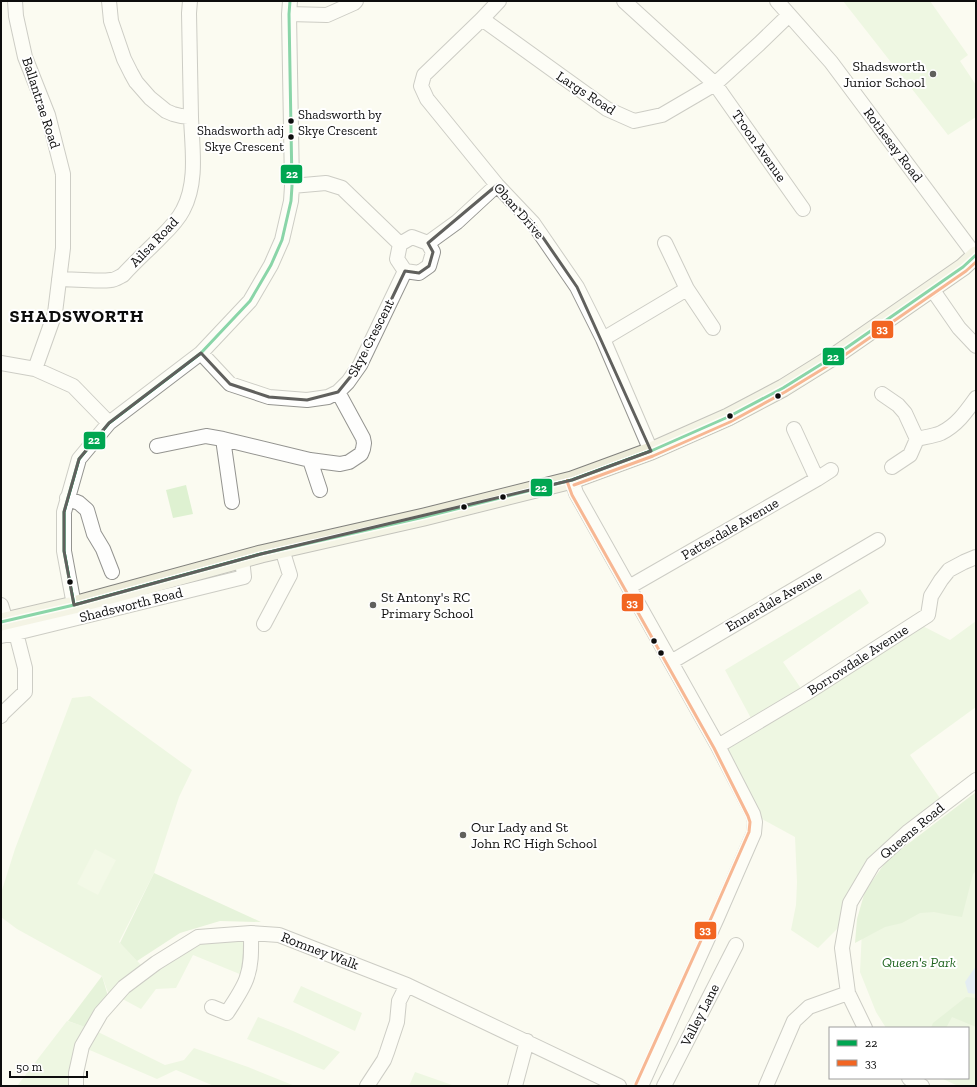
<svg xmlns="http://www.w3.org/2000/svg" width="977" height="1087" viewBox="0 0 977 1087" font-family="'Zilla Slab',serif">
<rect width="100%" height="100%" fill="#fbfbf1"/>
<path fill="#def1d1" d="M843,1H930L968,55L960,61L976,85V117L948,135Z
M186,485L193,514L173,518L166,490Z
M860,589L869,603L783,662L802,690L909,619L950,640L976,621V707L910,755L944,804L873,864L847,919L818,948L791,930L796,905L797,882L795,837L753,814L718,746L753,722L725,670Z
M90,696L192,770L179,797L154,873L119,942L143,967L198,937L251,933L247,977L193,955L176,988L156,989L141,1009L117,996L111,1001L102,976L17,929L1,917V893L15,849L72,698Z
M976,798V1086H958L941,1078H968V1028H886L876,1012L860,972L862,930Z
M301,986L362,1013L355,1031L293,1002Z
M258,1017L293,1031L340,1052L324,1070L247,1039Z
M67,1021L92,1029L165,1065L184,1060L194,1048L248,1067L295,1086H214L176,1070L157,1079L85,1048L76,1086H17Z
M415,1072L455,1086H409Z"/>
<path fill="#cde8bf" d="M976,792V871L973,874L962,917L949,915L934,912L920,913L902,923L885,927L855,943L857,919L865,891L887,860Z
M154,873L261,922L220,921L180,933L137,961L120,943Z
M102,976L108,996L85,1027L68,1021Z
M966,997L976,998V1027L952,1017L946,1028H931L933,1023Z"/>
<path fill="#e9f5db" d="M95,849L116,860L98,895L77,884Z"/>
<path fill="#c8dcf4" d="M976,966V994L968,993L965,982Z"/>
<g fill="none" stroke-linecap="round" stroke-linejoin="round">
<g stroke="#949490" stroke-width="16">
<path id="minor" d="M15,1L16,16L25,57L48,115L63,174V248L55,313L35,369
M109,1L111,21L124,59L131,73L136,82L150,98L166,111L173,114L181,116L191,117
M499,1L482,19L424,75L421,86L427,99L497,185L533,223L577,287L603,339L651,451
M624,1L715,84L803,209
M777,1L831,62L975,255
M289,14L327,15L354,3L356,1
M482,19L607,109L634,121L662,115L715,84L759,44L789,15
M292,186L326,183L342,188L400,244
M412,237L428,243L433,252L429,266L419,273L405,271L397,259L400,244Z
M428,243L457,222L497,185
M665,243L687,289L713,328
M59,279C74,279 97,282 111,280C115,280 119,277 123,275C134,263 146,252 158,240C167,231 177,222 183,210C198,182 192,147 191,117C190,82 190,48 189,13L190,1
M932,289L959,328L976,346
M603,339L687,289
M201,353L230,384L269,397L307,400L328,397L338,392L348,382L360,365L405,271
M1,363L35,369L73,386L109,423
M882,394L898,405L905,413L917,439
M794,429L817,479
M223,439L232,502
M157,446L206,436L223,439L310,460L340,464L349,462L361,454L363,449L364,443L363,438L338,392
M310,460L320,490
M892,467L910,455L917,439C925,437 934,436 941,433C957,425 966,412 976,398
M572,480L576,493L718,746L753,814L755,822L754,833L717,918L641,1086
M67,498L79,503L87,510L94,534L103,549L112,572
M629,587L817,479L831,470
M1,605L6,621
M74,605L64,551V512L79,459L109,423L201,353L250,301L271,265L282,240L291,201L292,186L289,14L290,1
M264,624L290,575L282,549
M1,636L16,633L244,577L242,559
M671,662L878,540
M1,716L2,714L25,692V668L16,633V624
M718,746L805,694L928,615L931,596L941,580L949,570L964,562L976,557
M212,1007L227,1013C233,1003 244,988 247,977C252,963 251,948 251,933
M865,1028L848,993L842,948L850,903L873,864L909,831L976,780
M909,1078L912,1081L922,1086
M76,1086V1073L82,1046L101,1013L124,987L156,963L198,937L251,933L279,935L407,985L619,1086
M367,1086L384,1060L387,1052L397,1022L399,1001L407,985
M515,1086L527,1041
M664,1086L736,945
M766,1086L794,1021L809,1007L848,993"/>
</g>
<g stroke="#81817d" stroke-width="19">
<path id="major" d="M1,622L74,605L261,554L424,517L572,480L651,451L728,417L783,388L836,355L963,267L976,255"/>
</g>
<use href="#minor" stroke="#fefefd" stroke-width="14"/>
<use href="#major" stroke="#ecebd8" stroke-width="17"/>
<g stroke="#fff" stroke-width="6">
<path id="bus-1" d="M74,605L64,551V512L79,459L109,423L201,353L250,301L271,265L282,240L291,201L292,186L289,14L290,1
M1,622L74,605L261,554L424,517L572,480L651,451L728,417L783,388L836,355L963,267L976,255"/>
</g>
<g stroke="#fff" stroke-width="6">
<path id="bus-2" d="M567,481L572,495L714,748L748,816L750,822L749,832L712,916L636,1084
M574,485L653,456L730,422L785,392L839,359L966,271L976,262"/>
</g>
<use href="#bus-1" stroke="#00a651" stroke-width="3"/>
<use href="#bus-2" stroke="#f26522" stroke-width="3"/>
</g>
<path d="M0 0H977V1087H0ZM497,185L533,223L577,287L651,451L572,480L261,554L74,605L64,551V512L79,459L109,423L201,353L230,384L269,397L307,400L338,392L360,365L405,271L419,273L429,266L433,252L428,243Z" fill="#fbfbf1" fill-opacity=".55" fill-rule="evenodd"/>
<path fill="none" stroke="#60605d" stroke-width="3" stroke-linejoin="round" d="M497,185L533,223L577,287L651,451L572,480L261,554L74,605L64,551V512L79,459L109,423L201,353L230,384L269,397L307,400L338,392L360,365L405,271L419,273L429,266L433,252L428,243Z"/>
<g fill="#60605d" stroke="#fff" stroke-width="1.5">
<circle cx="933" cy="74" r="4"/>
<circle cx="373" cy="605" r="4"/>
<circle cx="463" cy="835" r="4"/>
</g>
<g fill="#0d0d0d" stroke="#fff" stroke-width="1.5">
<circle cx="291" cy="121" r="3.5"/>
<circle cx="291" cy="137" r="3.5"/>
<circle cx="778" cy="396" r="3.5"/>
<circle cx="730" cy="416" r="3.5"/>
<circle cx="503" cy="497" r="3.5"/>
<circle cx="464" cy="507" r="3.5"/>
<circle cx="70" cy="582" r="3.5"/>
<circle cx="654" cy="641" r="3.5"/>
<circle cx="661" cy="653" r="3.5"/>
</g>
<g text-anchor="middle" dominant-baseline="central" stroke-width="4" stroke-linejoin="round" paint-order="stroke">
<g font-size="13" fill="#0d0d0d" stroke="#fff" text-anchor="start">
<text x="298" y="114">Shadsworth by<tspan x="298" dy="16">Skye Crescent</tspan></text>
<text x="284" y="130" text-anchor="end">Shadsworth adj<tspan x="284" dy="16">Skye Crescent</tspan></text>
</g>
<g font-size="14" fill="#0d0d0d" stroke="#fff" text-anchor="start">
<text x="925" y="66" text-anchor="end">Shadsworth<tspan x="925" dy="16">Junior School</tspan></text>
<text x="381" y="597">St Antony's RC<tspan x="381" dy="16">Primary School</tspan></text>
<text x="471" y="827">Our Lady and St<tspan x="471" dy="16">John RC High School</tspan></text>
</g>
<g font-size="14" fill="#0d0d0d" stroke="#fff">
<text transform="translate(586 93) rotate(33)">Largs Road</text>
<text transform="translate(41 103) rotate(72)">Ballantrae Road</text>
<text transform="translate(893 145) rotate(53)">Rothesay Road</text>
<text transform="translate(759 146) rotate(55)">Troon Avenue</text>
<text transform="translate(519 211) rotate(49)">Oban Drive</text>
<text transform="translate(154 242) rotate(-46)">Ailsa Road</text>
<text transform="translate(371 338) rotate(-63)">Skye Crescent</text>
<text transform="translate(730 529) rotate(-30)">Patterdale Avenue</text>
<text transform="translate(774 601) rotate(-30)">Ennerdale Avenue</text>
<text transform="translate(131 605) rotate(-14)">Shadsworth Road</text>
<text transform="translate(858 660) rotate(-33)">Borrowdale Avenue</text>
<text transform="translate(912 831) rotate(-40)">Queens Road</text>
<text transform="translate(320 951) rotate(21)">Romney Walk</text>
<text transform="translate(700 1015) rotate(-63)">Valley Lane</text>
</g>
<g font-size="14" font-style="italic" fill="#1f641e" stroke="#fff">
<text x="919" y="962">Queen's Park</text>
</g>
<g font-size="18" font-weight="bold" letter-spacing="1" fill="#0d0d0d" stroke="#fff">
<text x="77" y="316">SHADSWORTH</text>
</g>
</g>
<g stroke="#fff" stroke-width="1.5">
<rect x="280" y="164" width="23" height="20" rx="4" fill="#00a651"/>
<rect x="871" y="320" width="23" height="19" rx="4" fill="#f26522"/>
<rect x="822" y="347" width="23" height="19" rx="4" fill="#00a651"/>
<rect x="83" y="431" width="23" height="19" rx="4" fill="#00a651"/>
<rect x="530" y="478" width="23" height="19" rx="4" fill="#00a651"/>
<rect x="621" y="593" width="23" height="19" rx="4" fill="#f26522"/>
<rect x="694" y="921" width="23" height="19" rx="4" fill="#f26522"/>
</g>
<g font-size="11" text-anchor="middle" font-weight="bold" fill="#fff">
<text x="292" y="178">22</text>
<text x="882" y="333">33</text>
<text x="833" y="361">22</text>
<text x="94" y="444">22</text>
<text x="541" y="492">22</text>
<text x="632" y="607">33</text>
<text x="705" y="934">33</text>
</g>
<rect width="977" height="1087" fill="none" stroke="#0d0d0d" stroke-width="4"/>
<rect x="829" y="1027" width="140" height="52" fill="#ffffff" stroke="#9e9e9e"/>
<rect x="837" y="1040" width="20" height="6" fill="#00a651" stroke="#9e9e9e"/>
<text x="865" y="1047" font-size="12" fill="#0d0d0d">22</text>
<rect x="837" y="1060" width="20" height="6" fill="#f26522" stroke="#9e9e9e"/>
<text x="865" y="1067" font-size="12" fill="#0d0d0d">33</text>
<path d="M10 1071v6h77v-6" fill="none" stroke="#0d0d0d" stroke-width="2"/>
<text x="16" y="1071" font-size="12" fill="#0d0d0d" stroke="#ffffff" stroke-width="3" paint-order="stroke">50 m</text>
</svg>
